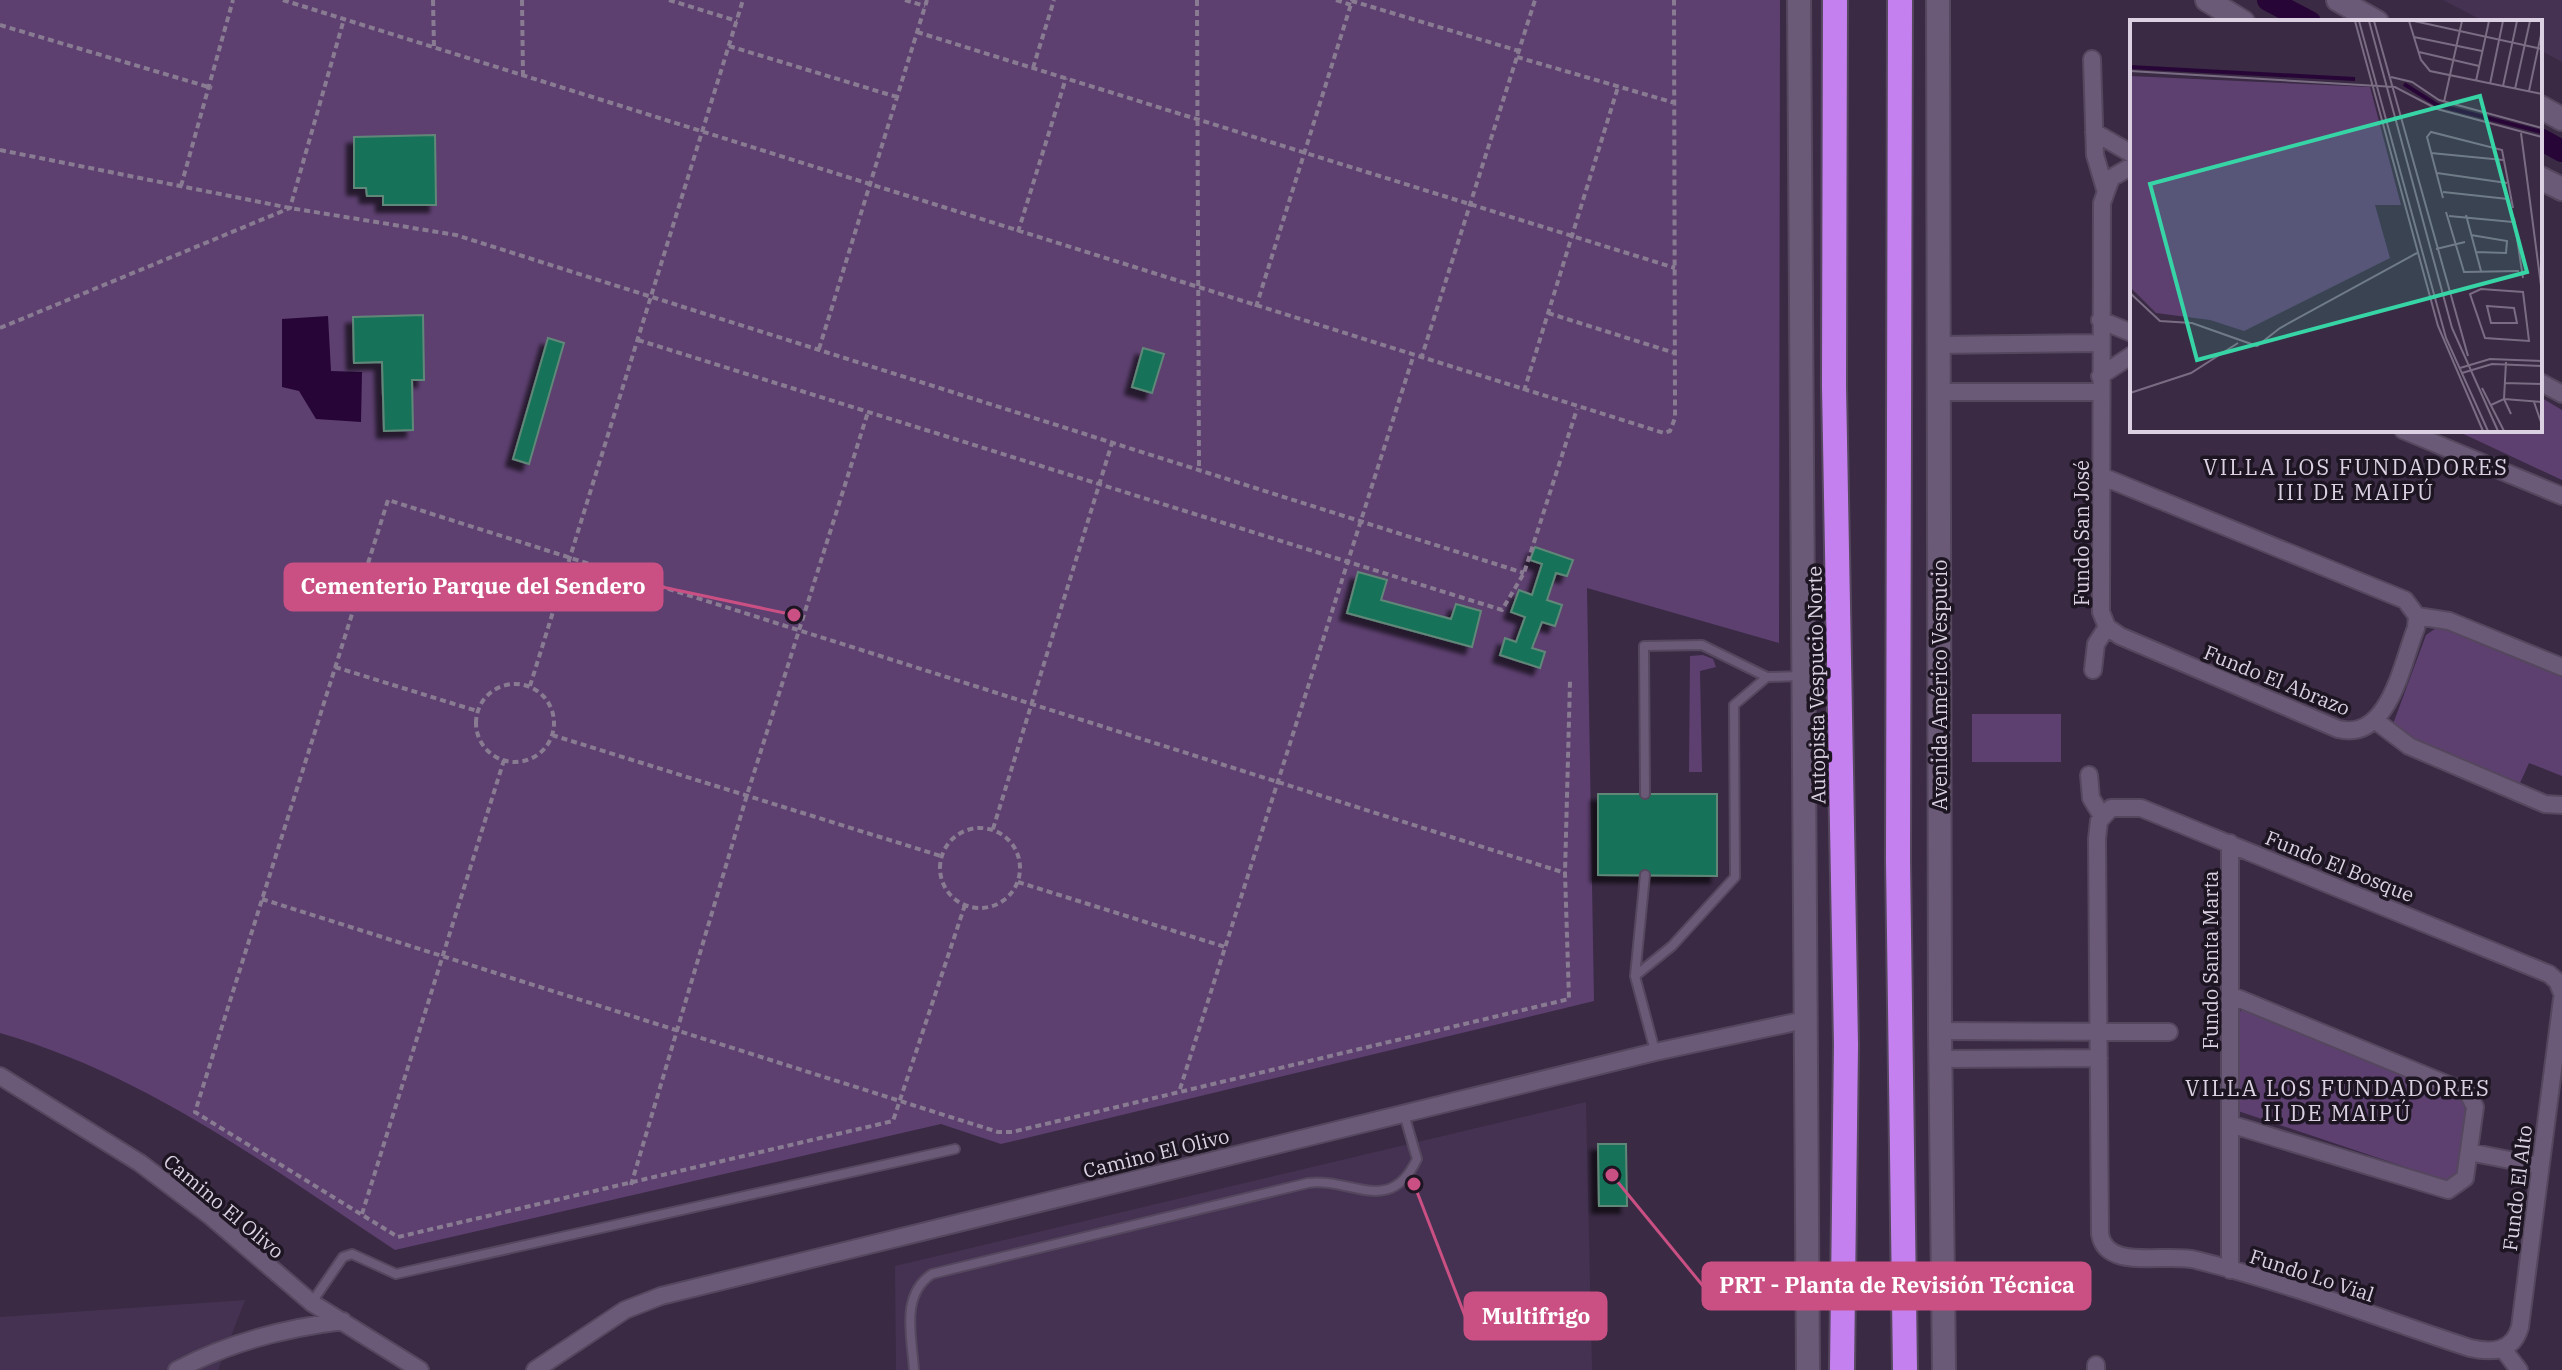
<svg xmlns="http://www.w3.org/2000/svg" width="2562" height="1370" viewBox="0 0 2562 1370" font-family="'IBM Plex Serif',serif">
<defs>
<filter id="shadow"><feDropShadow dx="-7" dy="7" stdDeviation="2" flood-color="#0009"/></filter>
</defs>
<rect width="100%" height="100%" fill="#3a2a44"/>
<path fill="#453252" d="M2443,0H2562V62L2540,50V22H2485Z
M1586,1102L1592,1370H896L895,1266Z
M245,1300L218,1370H0V1317Z"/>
<path fill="#5d4070" d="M0,0H1780L1779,643L1587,588L1594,1001L1001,1144L941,1124L395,1250C268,1166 148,1076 0,1033Z
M2540,397L2562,410V480L2455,430H2540Z
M2439,626L2562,673V776L2529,763L2520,783L2410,737L2393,724L2426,635Z
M1703,655L1713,659L1716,667L1700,671L1702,772H1689L1690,656Z
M1972,714H2061V762H1972Z
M2244,1008L2462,1098L2467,1105L2457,1176L2444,1180L2238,1111L2236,1015Z"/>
<path fill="#270637" d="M328,316L331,371L362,372L361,422L316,419L299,391L282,387V319Z"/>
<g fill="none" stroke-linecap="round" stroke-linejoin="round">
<path stroke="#270637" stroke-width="22" d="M2268,0L2310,22
M2540,139L2562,151"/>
</g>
<path fill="#197258" stroke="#618879" stroke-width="2" filter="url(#shadow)" d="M435,135L436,205H383V196H367L366,188H354V137Z
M423,315L424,380H412L413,430L384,431L382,362L354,363L353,317Z
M548,338L564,343L529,464L513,459Z
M1143,348L1164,354L1152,393L1132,387Z
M1535,547L1573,560L1567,576L1556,573L1547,600L1562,605L1555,626L1542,622L1532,648L1545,652L1540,668L1500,655L1505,638L1516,642L1525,617L1511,612L1519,590L1532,595L1542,564L1530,560Z
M1358,572L1387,580L1381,600L1451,619L1456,604L1481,611L1472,647L1347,613Z
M1598,794H1717V876L1598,875Z
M1598,1144H1626L1627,1206H1599Z"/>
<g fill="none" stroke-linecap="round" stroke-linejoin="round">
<g stroke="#55475e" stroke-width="12">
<path id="lane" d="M1645,794L1644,646L1702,645L1767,677L1803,676
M1645,875L1635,976L1655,1051
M1635,976L1672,946L1735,877L1734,705L1767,677
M312,1302L343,1257L352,1254L396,1274L955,1149
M914,1370C912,1337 900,1295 932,1274L1308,1183C1351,1177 1390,1217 1417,1159L1404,1114"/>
</g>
<g stroke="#55475e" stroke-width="20">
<path id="street" d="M2092,59L2095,155L2105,189
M2094,132L2132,154
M2100,320L2132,333
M1937,345L2100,343
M2100,376L2132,355
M2540,382L2562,394
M1937,392H2100
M2403,430L2562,496
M2101,476L2405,600L2417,616L2416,628C2402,663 2389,742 2338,729L2120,636L2107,627L2101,612L2102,203L2111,178L2132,166
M2417,616L2449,621L2562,667
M2093,670L2096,644L2107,627
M2376,721L2409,746L2545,804L2562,805
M2089,775L2091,798L2102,816
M2562,993L2557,981L2549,974L2141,808H2111L2099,821L2097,839L2100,1234C2106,1272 2168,1252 2196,1260C2289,1283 2379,1318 2470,1348C2492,1353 2513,1352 2520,1327L2562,999
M1940,1031L2169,1032
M1940,1059L2099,1058
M0,1076L140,1163L209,1215L312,1303L420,1370
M2230,1124L2448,1190L2465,1178L2475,1107L2468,1093L2230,995
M2469,1152L2540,1166
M2230,1270V843
M2503,1349L2519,1370
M2096,1365V1370
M177,1370C230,1342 284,1328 343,1321
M535,1370L625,1310L661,1296L1655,1052L1805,1020"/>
</g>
<g stroke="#55475e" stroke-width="26">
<path id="secondary" d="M1799,0L1808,1370
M1938,0L1940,1031L1944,1370
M2207,0L2243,22
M2338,0L2377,22
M2540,107L2562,119
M2540,178L2562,189"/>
</g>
<g stroke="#55475e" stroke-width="28">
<path id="highway" d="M1835,0L1834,386L1846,1045L1842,1370
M1900,0L1898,861L1905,1370"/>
</g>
<path stroke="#897c92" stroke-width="4" stroke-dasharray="6 4" stroke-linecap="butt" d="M283,0L1664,433L1670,431L1675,418L1674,0
M433,0L434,48
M522,0L523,76
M669,0L737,21
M905,0L925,6
M1197,0L1199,470
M1336,0L1351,5
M0,25L212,88
M917,32L1675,268
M729,46L897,97
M1517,57L1675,103
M1033,68L1054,0
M0,150L290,208L456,235L1524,573
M181,186L233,0
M1018,232L1066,78
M1256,307L1352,1L1519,51
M1548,313L1675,353
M0,328L290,208L344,19
M638,340L1502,610L1524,573L1577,409
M819,349L927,0
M1421,359L1535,0
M1524,391L1618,87
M335,667L477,711
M476 723a39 39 0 1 1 78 0a39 39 0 1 1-78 0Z
M530,686L743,0
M552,735L941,856
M940 868a40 40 0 1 1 80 0a40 40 0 1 1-80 0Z
M993,829L1112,443
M1018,882L1225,947
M262,899L998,1132H1012L1569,999L1565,873L1570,681
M965,905L893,1121L398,1237L195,1112L388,500L1565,873
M1180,1089L1413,357
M631,1185L747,795L868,412
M362,1214L504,760"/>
<use href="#lane" stroke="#6b5a77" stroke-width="8"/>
<use href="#street" stroke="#6b5a77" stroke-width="16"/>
<use href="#secondary" stroke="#6b5a77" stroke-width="22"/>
<use href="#highway" stroke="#c580f0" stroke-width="24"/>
</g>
<g text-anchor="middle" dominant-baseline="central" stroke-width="7" stroke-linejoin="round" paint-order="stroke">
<g font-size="20" fill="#dbd1e2" stroke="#1d1622">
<text transform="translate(2081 533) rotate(-90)">Fundo San José</text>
<text transform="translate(2277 680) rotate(22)">Fundo El Abrazo</text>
<text transform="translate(1816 685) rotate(-91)">Autopista Vespucio Norte</text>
<text transform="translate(1939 685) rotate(-90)">Avenida Américo Vespucio</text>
<text transform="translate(2340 866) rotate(22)">Fundo El Bosque</text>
<text transform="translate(2210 960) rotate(-90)">Fundo Santa Marta</text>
<text transform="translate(1156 1153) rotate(-14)">Camino El Olivo</text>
<text transform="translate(2517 1188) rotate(-83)">Fundo El Alto</text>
<text transform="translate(224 1206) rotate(40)">Camino El Olivo</text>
<text transform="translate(2312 1275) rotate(18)">Fundo Lo Vial</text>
</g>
<g font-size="22" letter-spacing="2" fill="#dbd1e2" stroke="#1d1622">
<text x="2356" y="466">VILLA LOS FUNDADORES<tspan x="2356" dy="25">III DE MAIPÚ</tspan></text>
<text x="2338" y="1087">VILLA LOS FUNDADORES<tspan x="2338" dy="25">II DE MAIPÚ</tspan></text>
</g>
</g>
<g transform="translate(2130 20)">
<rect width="412" height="412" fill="#3a2a44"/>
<path d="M0,56L240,67L271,185H245L260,238L114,311L80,300L26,293L0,267Z" fill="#5d4070"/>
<path fill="none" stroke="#270637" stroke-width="4" d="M0,47L225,59M274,64L307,85L412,112"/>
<path fill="none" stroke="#7a6d83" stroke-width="2" d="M225,1L308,306L353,411M229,1L316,318L358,411M239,1L322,308L368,411M244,1L338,336M279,1L291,40L300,51L412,74M284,1L412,29M284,17L352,31M289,32L349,46M0,51L265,67L307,89L412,117M261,57L282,62L309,80L412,108M346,61L359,1M360,64L373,1M373,66L387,1M385,69L400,1M399,71L412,10M314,82L332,1M391,113L412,273M301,133L373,140M307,153L377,163M313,172L378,179M313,178L297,117L301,112L372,130L383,188M316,192L334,252L389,251M336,195L351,251M319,196L383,202M384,198L393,258M341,215L377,221L376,233L346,232M306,229L335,222M351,269L393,272L399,321L355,318L340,274ZM0,273L30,301L62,303L127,326L150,308L287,233M357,286L384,288L387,303H361ZM376,342L374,379L381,394M330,348L360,339L412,341M332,353L362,344L412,346M374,363L412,364M352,368L374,411M0,373L61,353L108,323M404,382L412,405M361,385L374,379L412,382"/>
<path fill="#37d4a6" fill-opacity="0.15" stroke="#37d4a6" stroke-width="4" d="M350,76L397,252L67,340L20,164Z"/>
<rect width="412" height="412" fill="none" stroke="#dbd1e2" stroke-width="4"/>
</g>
<path fill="none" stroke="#ca5084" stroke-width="3" d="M794 615L662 587M1612 1175L1703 1286M1414 1184L1465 1316"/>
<g fill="#ca5084" stroke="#1d1622" stroke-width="3">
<circle cx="794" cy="615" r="8"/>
<circle cx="1612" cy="1175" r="8"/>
<circle cx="1414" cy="1184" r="8"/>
</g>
<g fill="#ca5084" stroke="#ca5084" stroke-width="3">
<rect x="285" y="564" width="377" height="46" rx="8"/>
<rect x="1703" y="1263" width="387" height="46" rx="8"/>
<rect x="1465" y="1293" width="141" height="46" rx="8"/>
</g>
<g font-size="22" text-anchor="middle" font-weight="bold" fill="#fff">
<text x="473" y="594">Cementerio Parque del Sendero</text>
<text x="1897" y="1293">PRT - Planta de Revisión Técnica</text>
<text x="1536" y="1324">Multifrigo</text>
</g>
</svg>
